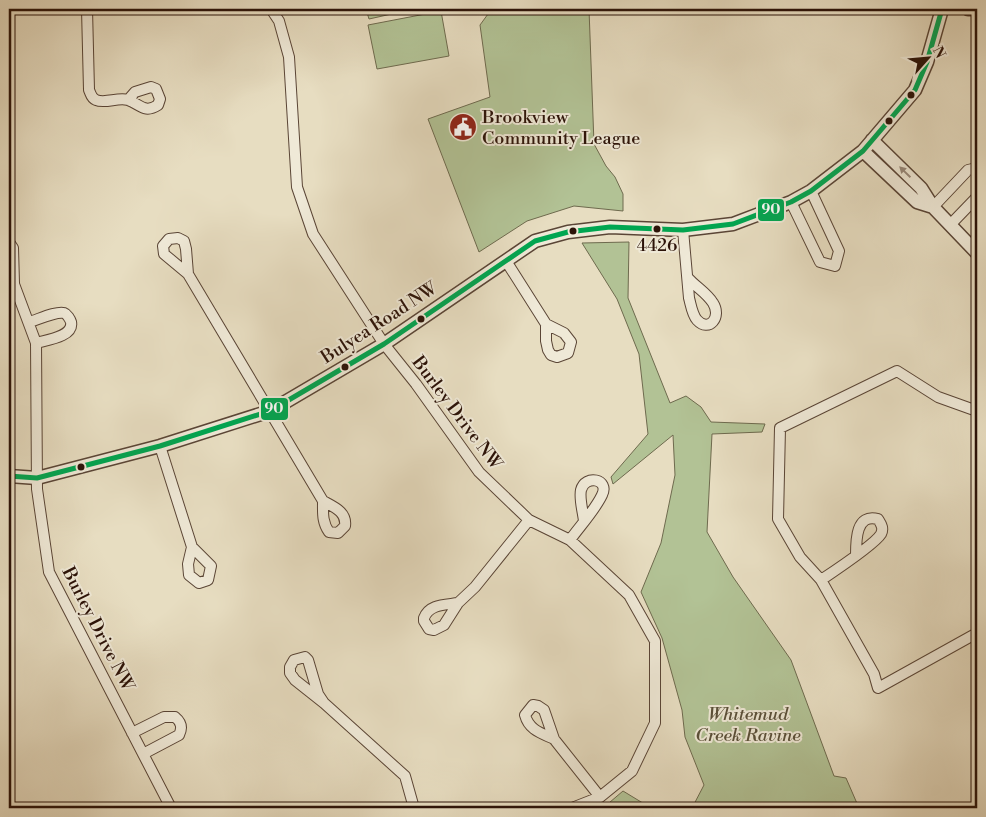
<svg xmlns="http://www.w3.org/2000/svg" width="986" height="817" viewBox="0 0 986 817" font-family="'Libre Bodoni',serif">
<rect width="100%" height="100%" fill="#e7ddc1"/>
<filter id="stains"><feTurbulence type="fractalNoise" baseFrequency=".004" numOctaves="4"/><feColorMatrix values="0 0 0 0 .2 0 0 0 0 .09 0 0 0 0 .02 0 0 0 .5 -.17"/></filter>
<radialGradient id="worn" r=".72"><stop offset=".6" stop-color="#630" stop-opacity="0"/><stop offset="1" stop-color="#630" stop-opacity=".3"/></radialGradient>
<path fill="#b2c295" stroke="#6e6a4e" d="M366,9H414L369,19Z
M497,9H589L594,144L606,166L615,177L623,194V211L574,206L527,221L479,252L428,119L490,97L480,25L488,14Z
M441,11L449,56L377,69L368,25Z
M629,242L628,298L670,403L686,396L701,407L711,422L765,424L762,432L712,434L707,532L733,577L791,660L834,776L846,778L859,808H692L704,785L685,737L682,710L662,638L641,592L661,543L675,475L673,435L613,484L611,477L648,434L639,354L617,299L582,243Z
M623,791L651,808H603Z"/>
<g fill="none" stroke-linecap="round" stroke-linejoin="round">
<g stroke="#5a4536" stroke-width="12">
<path id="minor" d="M87,9L89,90C91,94 91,98 96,100C105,104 118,97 128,100C140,104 144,114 158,105L160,99L156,89L151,87L135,92L128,100
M271,9L279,21L289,57L297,187L313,234L384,344L416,384L479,472L529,520L570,540L629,595L655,641V723L632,771L600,797L572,808
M791,202L820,262L835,266L839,251L811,191
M933,207L968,170L977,168
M950,225L977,197
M683,230L689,298C691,305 692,314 697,320C709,333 722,317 713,303C707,293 696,287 688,278
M9,242L13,248L14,283
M506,261L546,324V341L548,350L551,355L557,357L568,353L571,342L564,333L546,324
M188,274L164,254L163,246L169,239L178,238L184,241L186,249L188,274L323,501C323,513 322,522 329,532L338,533L345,526C347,512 334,507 323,501
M9,276L14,284L36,343L37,489L49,572L171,808
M29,322C37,320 56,311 64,313C67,314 70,319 71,322C74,337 46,340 36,343
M977,411L938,397L897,371L780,428L778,519L800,557L821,580L874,674L878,688L977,633
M160,446L192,547L188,564L189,575L199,583L208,580L211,566L192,547
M570,540C580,526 595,510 602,495C610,479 585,474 581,490C579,498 583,512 584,521
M821,580C833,572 875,544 881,534C884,528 881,524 878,519C856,513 856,540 856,555
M458,603C445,605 429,604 424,618V621L429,629L434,630L444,625L458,603L475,587L529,520
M324,703L318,694L308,660L305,657L294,660L290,667V673L295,680L324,703L405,776L414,808
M132,733L164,717H175C181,722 183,727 179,735L143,754
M554,739C541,733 529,730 525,715L533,705L538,706L544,710L554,739L600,797"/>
</g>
<g stroke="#5a4536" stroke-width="15">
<path id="tertiary" d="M968,9H977
M872,140L921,188L933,207L977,253
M863,151L917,202L933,207
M9,476L37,478L160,446L270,411L384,344L535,241L568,232L610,227L683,230L733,224L791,202L811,191L863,151L915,90L927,62L942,9"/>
</g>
<use href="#minor" stroke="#efe9d7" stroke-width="10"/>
<use href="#tertiary" stroke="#efe9d7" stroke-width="12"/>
<g stroke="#efe9d7" stroke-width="9">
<path id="bus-1" d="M9,476L37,478L160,446L270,411L384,344L535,241L568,232L610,227L683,230L733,224L791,202L811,191L863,151L915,90L927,62L942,9"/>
</g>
<use href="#bus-1" stroke="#00a651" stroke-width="5"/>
</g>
<defs><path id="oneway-solid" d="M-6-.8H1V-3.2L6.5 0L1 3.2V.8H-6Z" transform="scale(1.25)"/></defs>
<use fill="#97887a" href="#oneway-solid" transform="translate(905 172) rotate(-136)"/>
<defs>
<g id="civic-disc" transform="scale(1.4375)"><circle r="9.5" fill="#8f2418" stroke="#efe9d7"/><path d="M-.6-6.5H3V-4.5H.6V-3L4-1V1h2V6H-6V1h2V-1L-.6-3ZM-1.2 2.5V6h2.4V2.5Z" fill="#fff"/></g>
</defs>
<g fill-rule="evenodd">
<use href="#civic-disc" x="463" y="127"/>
</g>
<g fill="#2b1208" stroke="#efe9d7" stroke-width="2">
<circle cx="911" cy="95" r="4.5"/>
<circle cx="889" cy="121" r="4.5"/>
<circle cx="657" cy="229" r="4.5"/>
<circle cx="573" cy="231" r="4.5"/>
<circle cx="421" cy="319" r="4.5"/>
<circle cx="345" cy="367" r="4.5"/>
<circle cx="81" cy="467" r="4.5"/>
</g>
<g text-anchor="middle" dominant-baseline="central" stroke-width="4" stroke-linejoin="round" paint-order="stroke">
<g font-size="17" fill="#2b1208" stroke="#efe9d7">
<text x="657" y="246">4426</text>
</g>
<g font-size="18" fill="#2b1208" stroke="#efe9d7" text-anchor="start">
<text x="482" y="117">Brookview<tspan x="482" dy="21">Community League</tspan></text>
</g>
<g font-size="18" fill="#2b1208" stroke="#efe9d7">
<text transform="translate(379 323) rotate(-33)">Bulyea Road NW</text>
<text transform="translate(457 413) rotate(53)">Burley Drive NW</text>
<text transform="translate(98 629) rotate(63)">Burley Drive NW</text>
</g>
<g font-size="18" font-style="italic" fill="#5a5039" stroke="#efe9d7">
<text x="748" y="714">Whitemud<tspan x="748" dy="21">Creek Ravine</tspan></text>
</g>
</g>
<g stroke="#efe9d7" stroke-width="2">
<rect x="757" y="198" width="28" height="24" rx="5" fill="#00a651"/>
<rect x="260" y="397" width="29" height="24" rx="5" fill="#00a651"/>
</g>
<g font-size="14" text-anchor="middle" font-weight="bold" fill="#fff">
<text x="771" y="214">90</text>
<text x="274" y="413">90</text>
</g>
<rect width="986" height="817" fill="none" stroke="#e7ddc1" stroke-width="30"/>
<rect x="10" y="10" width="966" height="797" fill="none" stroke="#2b1208" stroke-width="2.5"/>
<rect x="15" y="15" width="956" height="787" fill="none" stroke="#2b1208"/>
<g transform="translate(928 58) rotate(63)" stroke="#efe9d7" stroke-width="4" paint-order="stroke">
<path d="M0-4L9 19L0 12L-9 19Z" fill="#2b1208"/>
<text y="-8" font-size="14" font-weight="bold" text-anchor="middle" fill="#2b1208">N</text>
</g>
<rect width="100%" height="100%" filter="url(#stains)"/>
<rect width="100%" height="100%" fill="url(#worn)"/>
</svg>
